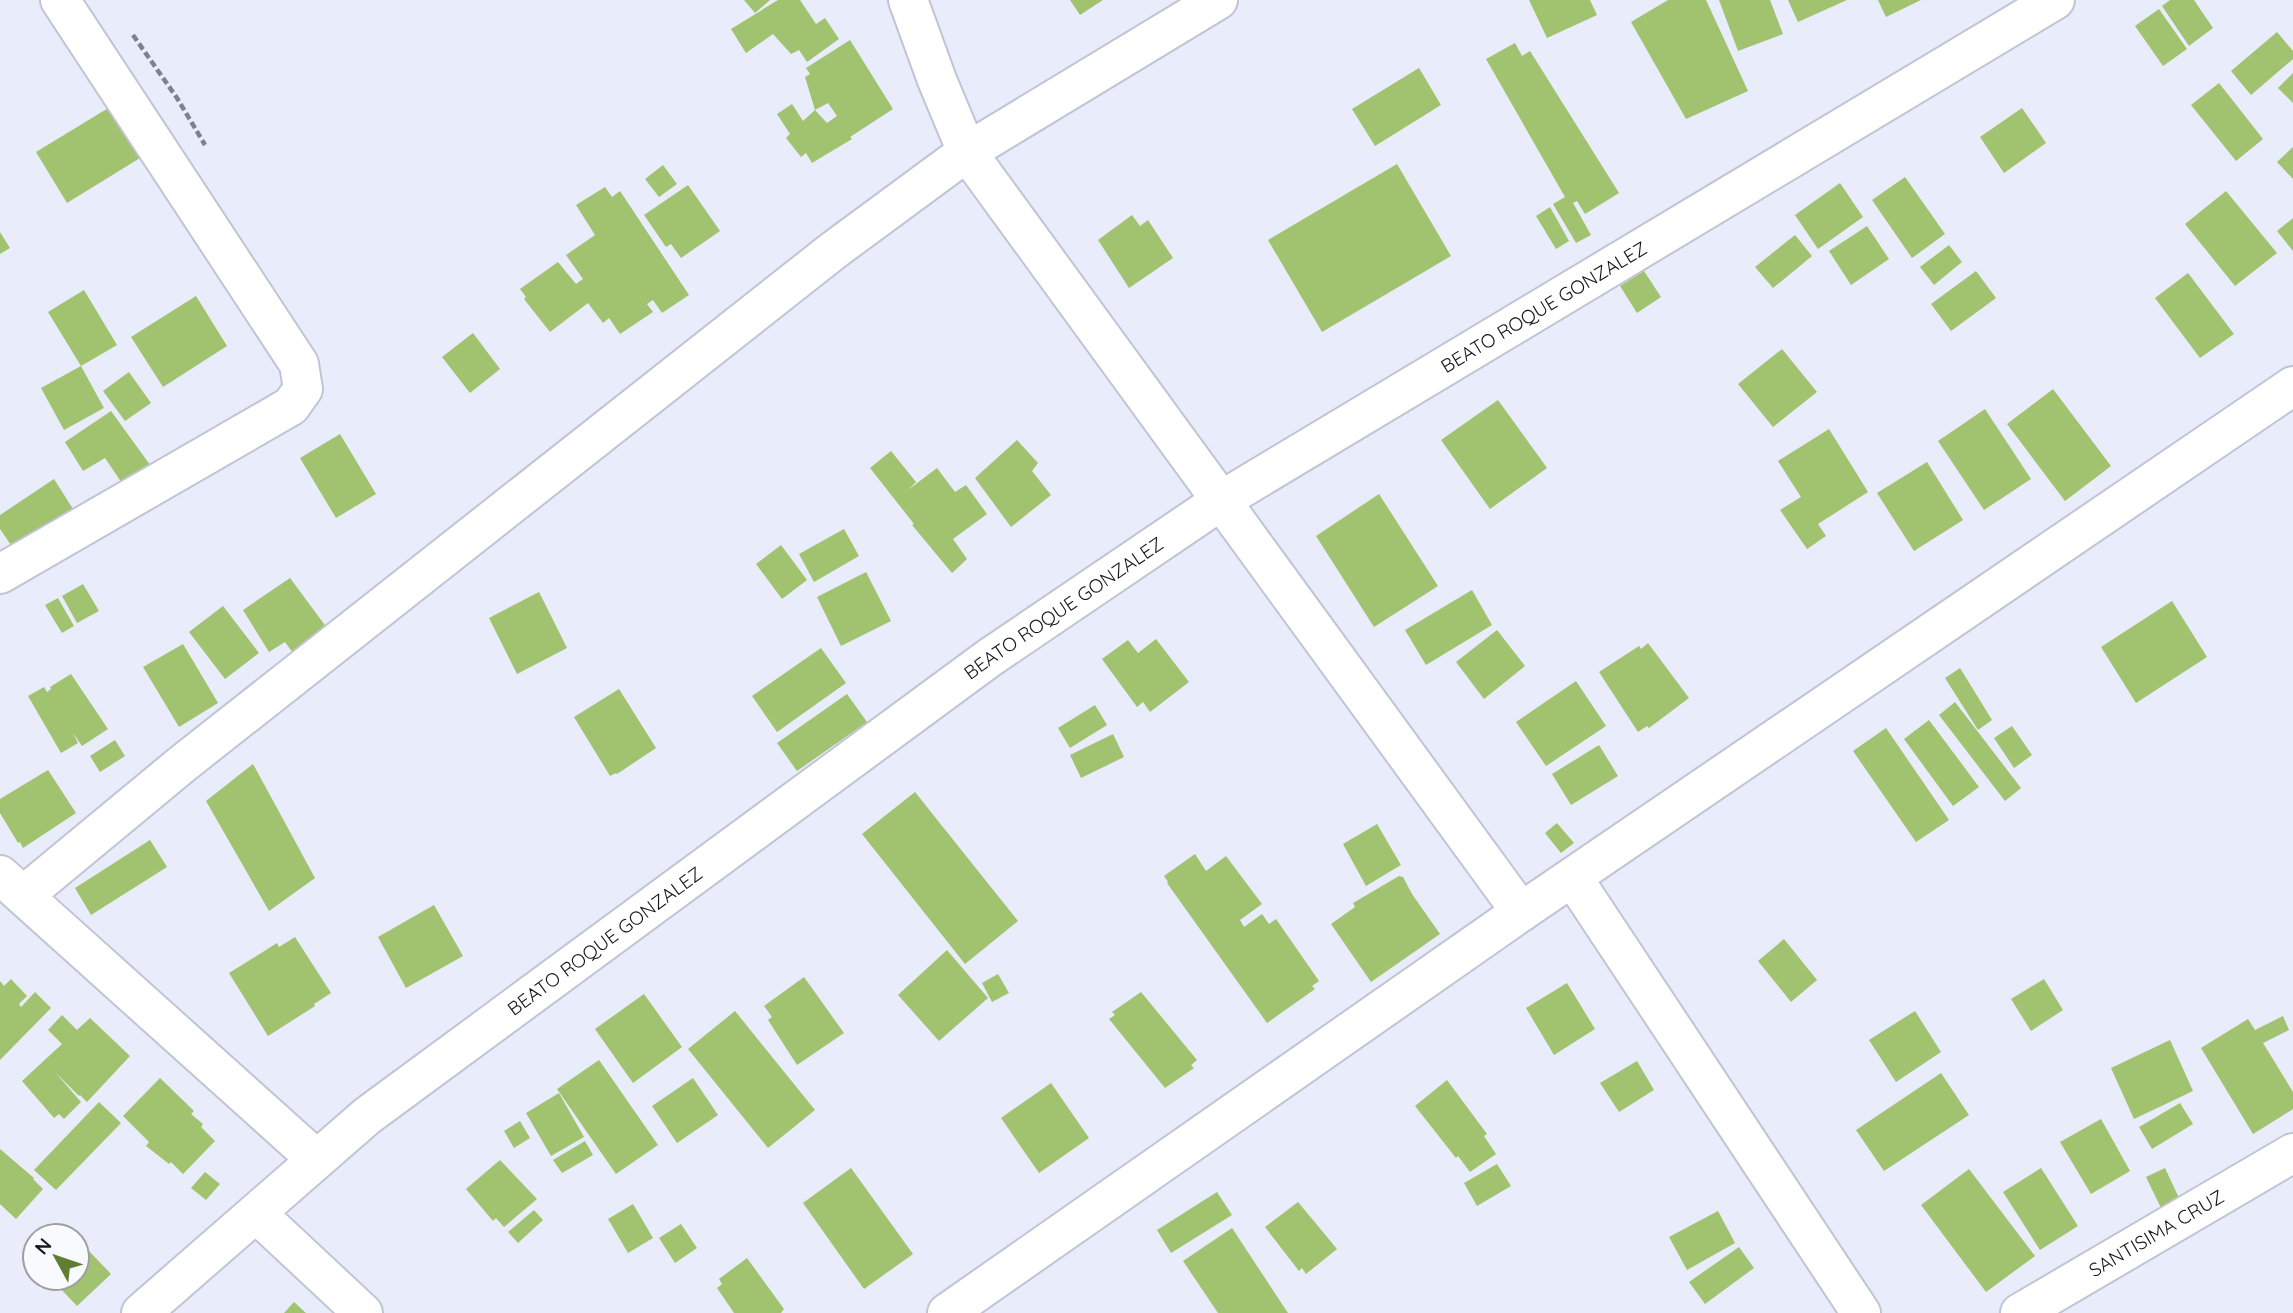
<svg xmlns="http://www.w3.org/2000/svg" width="2293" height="1313" viewBox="0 0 2293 1313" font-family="Quicksand,sans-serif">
<rect width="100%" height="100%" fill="#e8ecfb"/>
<path fill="#a1c26e" d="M744,0H770L755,13Z
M778,0H800L816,24L825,18L839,39L807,62L799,50L791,54L773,34L746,53L731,29Z
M1070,0H1103L1080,15Z
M1529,0H1590L1597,15L1547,38Z
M1668,0H1706L1748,91L1686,119L1631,22Z
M1719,0H1770L1783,34L1738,51Z
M1788,0H1847L1798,22Z
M1878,0H1921L1886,17Z
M2170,0H2194L2213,28L2189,46L2162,6Z
M2159,9L2187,49L2163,66L2135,26Z
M2277,32L2293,51V59L2251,95L2231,71Z
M850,40L893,109L850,137L852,139L812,163L806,153L801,157L786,138L790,134L777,114L792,104L803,121L815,110L827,123L837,116L828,103L815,110L805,77L810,74L806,68Z
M1515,43L1522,56L1530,51L1619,193L1585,214L1577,201L1573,203L1591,235L1576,243L1553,204L1565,197L1486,59Z
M1419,68L1441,105L1375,146L1352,109Z
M2293,73V103L2278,88Z
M2219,83L2263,139L2236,161L2191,105Z
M110,107L140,158L67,203L36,152Z
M2022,108L2046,143L2004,173L1980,137Z
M2293,147V179L2277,162Z
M1397,164L1451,256L1322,332L1268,240Z
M663,165L677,184L659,197L645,179Z
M1905,177L1945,234L1912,258L1872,200Z
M1840,183L1863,217L1818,249L1795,215Z
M688,185L720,231L681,258L671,244L666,247L644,215Z
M605,187L612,197L620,191L689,295L662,313L653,300L647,304L653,312L620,334L609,318L603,323L588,303L550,332L524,299L526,297L520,289L558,262L576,284L583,279L566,255L595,235L576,205Z
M2226,191L2277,253L2235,286L2185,224Z
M1550,207L1569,241L1556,249L1536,216Z
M1132,215L1140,226L1148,220L1173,258L1129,288L1098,240Z
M2293,218V251L2277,231Z
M1867,226L1889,259L1851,285L1829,251Z
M0,232L10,248L0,254Z
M1795,235L1812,256L1773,288L1755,267Z
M1949,245L1962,262L1934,285L1920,267Z
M1644,271L1661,297L1637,313L1620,286Z
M1976,271L1996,298L1951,331L1931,304Z
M2188,273L2234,334L2200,358L2155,298Z
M84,290L117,345L81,366L48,312Z
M196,296L227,346L163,387L131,337Z
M473,333L500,369L470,393L442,357Z
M1782,349L1817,392L1773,427L1738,384Z
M81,366L104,408L64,430L41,388Z
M129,372L151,403L125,421L103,391Z
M2053,389L2111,466L2065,501L2007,424Z
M1498,400L1547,468L1490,509L1441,440Z
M1985,409L2031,479L1984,510L1938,441Z
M111,411L153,469L126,489L105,458L83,471L65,442Z
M1829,429L1868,492L1818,524L1826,536L1807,549L1780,510L1801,497L1778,461Z
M340,434L376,494L336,518L300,458Z
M1017,440L1038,463L1032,471L1051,495L1011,527L975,478Z
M891,451L916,482L908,490L937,468L955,492L966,485L987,514L953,539L967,559L952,573L912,525L914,524L870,468Z
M1927,462L1963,520L1914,551L1877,493Z
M54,479L73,509L13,548L0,529V515Z
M1379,494L1438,586L1374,627L1316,536Z
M844,529L859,556L814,582L799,554Z
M781,545L807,580L782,599L756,564Z
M866,572L891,621L841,646L817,597Z
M290,578L330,632L296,657L285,642L269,652L243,610Z
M83,584L99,611L77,623L62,596Z
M1472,590L1492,625L1426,665L1405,630Z
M539,592L567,648L517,674L489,618Z
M58,598L74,626L62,633L45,605Z
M2172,601L2207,657L2136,703L2101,647Z
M223,606L259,653L225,679L189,632Z
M1497,630L1525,666L1484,699L1456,662Z
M1156,639L1189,682L1150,712L1143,702L1137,707L1102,659L1128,640L1138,653Z
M1648,643L1689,698L1649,728L1647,726L1638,732L1599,672L1639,646L1641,649Z
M183,644L218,703L179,727L143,667Z
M821,648L846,683L777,732L752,696Z
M1960,668L1992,720L1978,730L1945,678Z
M71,674L108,729L82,746L73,733L78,743L61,753L28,696L44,687L47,692L51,689L50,687Z
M1576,681L1606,726L1546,766L1516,722Z
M619,689L656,748L617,774L616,773L610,776L574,717Z
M847,694L867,722L797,771L777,743Z
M1955,702L2021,788L2005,801L1939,715Z
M1095,705L1107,725L1070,748L1058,728Z
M1929,720L1979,787L1953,806L1904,739Z
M2012,726L2032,755L2014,768L1994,738Z
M1886,728L1949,820L1916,842L1853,751Z
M1113,734L1124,757L1081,778L1070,755Z
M115,740L125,756L100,772L90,756Z
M1599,745L1618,776L1571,805L1552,774Z
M253,764L315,878L269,911L206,801Z
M48,770L76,813L23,848L20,842L18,843L0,813V799Z
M915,792L1018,921L965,964L862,834Z
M1557,823L1574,843L1561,853L1545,833Z
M1377,824L1401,865L1366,886L1343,844Z
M150,840L167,867L91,915L75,888Z
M1195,854L1206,871L1226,856L1262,904L1240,920L1244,927L1262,914L1269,924L1276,919L1319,981L1312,986L1315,989L1267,1023L1167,883L1168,882L1164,876Z
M1399,876L1403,877L1412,894L1440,934L1371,982L1331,924L1355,907L1353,903Z
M434,905L463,956L406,988L378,937Z
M295,937L331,993L314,1004L315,1006L268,1036L229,973L277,943L279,947Z
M1784,939L1817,980L1791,1002L1758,961Z
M947,950L988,998L939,1041L898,995Z
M998,974L1009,993L992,1002L982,983Z
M804,977L844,1033L797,1065L768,1020L772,1017L764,1006Z
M11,979L27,996L19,1004L21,1007L35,992L51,1008L0,1060V981L4,986Z
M2044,979L2063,1010L2031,1031L2011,999Z
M1567,983L1595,1029L1554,1055L1526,1008Z
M1141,992L1197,1060L1191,1065L1194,1068L1165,1088L1109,1019L1115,1015L1112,1012Z
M644,994L682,1047L633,1083L595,1029Z
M735,1011L815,1110L768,1148L688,1049Z
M1915,1011L1941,1052L1896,1082L1869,1040Z
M62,1015L77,1030L90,1018L130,1056L87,1102L80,1095L79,1096L55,1072L81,1102L64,1119L59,1114L54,1118L22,1081L62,1044L48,1030Z
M2283,1016L2289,1030L2263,1043L2293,1092V1109L2253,1134L2201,1048L2248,1019L2255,1030Z
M2170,1040L2193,1091L2134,1119L2111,1068Z
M599,1060L658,1145L616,1174L557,1089Z
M1637,1061L1654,1090L1619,1112L1600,1083Z
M1941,1073L1969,1115L1884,1171L1856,1130Z
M160,1078L194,1111L191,1114L203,1124L201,1127L215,1141L183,1174L171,1162L169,1164L146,1146L149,1142L123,1116Z
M693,1078L718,1115L677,1143L652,1106Z
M1447,1080L1487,1134L1484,1136L1496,1154L1470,1172L1458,1156L1456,1158L1415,1106Z
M1051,1083L1089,1138L1039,1173L1001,1118Z
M559,1093L584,1137L551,1156L526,1113Z
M99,1102L121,1123L56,1190L34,1170Z
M2180,1103L2193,1124L2152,1149L2139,1127Z
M2101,1119L2130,1171L2091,1194L2060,1142Z
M520,1121L530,1138L514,1148L504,1131Z
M585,1141L593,1155L562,1173L553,1160Z
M0,1149L34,1178L33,1179L43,1189L16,1219L0,1204Z
M500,1160L537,1199L504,1227L496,1218L493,1221L466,1189Z
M1497,1164L1511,1186L1477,1206L1464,1183Z
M851,1168L913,1254L864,1289L803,1203Z
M2041,1168L2078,1226L2040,1250L2003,1192Z
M2165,1168L2179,1198L2161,1208L2146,1177Z
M1969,1169L2035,1256L1986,1292L1921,1205Z
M205,1172L220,1184L206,1200L191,1188Z
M1217,1192L1232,1215L1171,1253L1157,1230Z
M1298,1202L1337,1249L1306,1274L1302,1268L1299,1271L1265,1227Z
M633,1204L653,1238L628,1253L608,1219Z
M534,1210L543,1220L518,1243L508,1232Z
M1718,1211L1735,1243L1687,1270L1669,1237Z
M681,1224L697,1248L675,1263L659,1238Z
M1232,1228L1288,1313H1218L1183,1261Z
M77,1245L85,1253L88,1250L111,1274L77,1306L60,1288L58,1290L45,1278H77Z
M1739,1247L1754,1268L1705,1304L1689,1282Z
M747,1258L784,1309L781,1313H734L717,1288L722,1284L719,1279Z
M294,1302L306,1313H284Z"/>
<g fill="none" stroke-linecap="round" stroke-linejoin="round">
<g stroke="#c0c4d3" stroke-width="42">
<g id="minor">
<path d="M908,0L937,80L967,152L1521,912"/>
<path d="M0,574L291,406L303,389L299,364L60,0"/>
<path d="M0,875L316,1159"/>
<path d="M1573,878L1861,1313"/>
<path d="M24,895L181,765L834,250L967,152L1218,0"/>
<path d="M257,1214L363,1313"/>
<path id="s1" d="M141,1313L367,1116L989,658L1222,500L2055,0"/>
<path d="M947,1313L1521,912L2293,386"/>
<path id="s2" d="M2020,1313L2293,1153"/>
</g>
</g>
<path stroke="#7f828c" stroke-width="4.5" stroke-dasharray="7 3.5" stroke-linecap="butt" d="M133,35L177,98L205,145"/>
<use href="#minor" stroke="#fff" stroke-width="38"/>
</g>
<g text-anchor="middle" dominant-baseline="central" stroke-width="6" stroke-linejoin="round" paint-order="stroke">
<g font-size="19" fill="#15161c" stroke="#f9fafd">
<text stroke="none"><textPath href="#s1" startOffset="1729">BEATO ROQUE GONZALEZ</textPath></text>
<text stroke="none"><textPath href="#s1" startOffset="1162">BEATO ROQUE GONZALEZ</textPath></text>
<text stroke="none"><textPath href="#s1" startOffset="595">BEATO ROQUE GONZALEZ</textPath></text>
<text stroke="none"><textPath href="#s2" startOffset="158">SANTISIMA CRUZ</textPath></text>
</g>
</g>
<g transform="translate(56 1257) rotate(310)"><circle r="33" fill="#f9fafd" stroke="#9e9fa3" stroke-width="2"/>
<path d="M0-5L12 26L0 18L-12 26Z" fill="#617d31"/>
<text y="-10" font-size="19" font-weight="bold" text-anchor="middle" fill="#15161c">N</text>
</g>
</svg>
